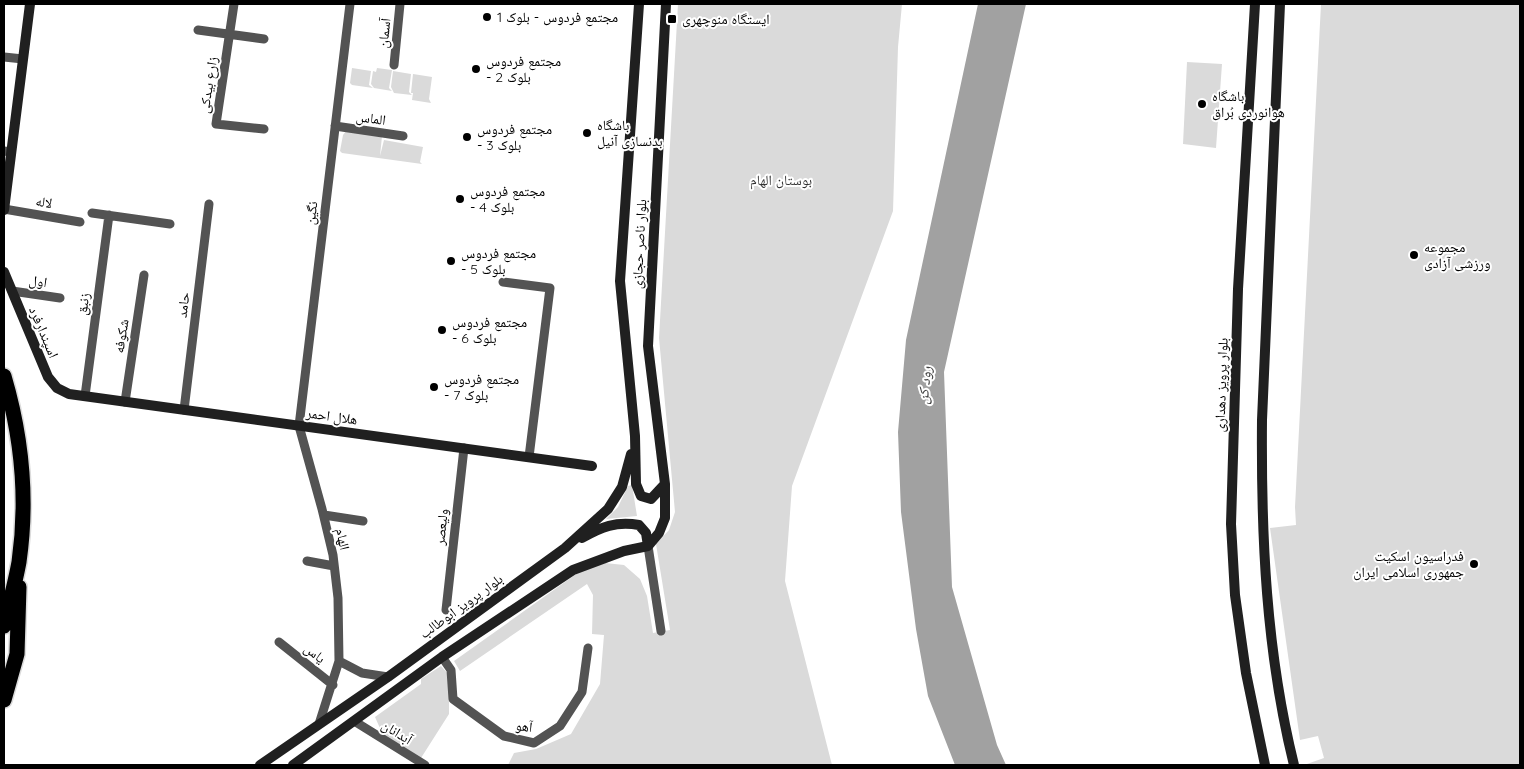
<svg xmlns="http://www.w3.org/2000/svg" width="1524" height="769" viewBox="0 0 1524 769" font-family="Quicksand,'Noto Naskh Arabic',sans-serif">
<rect width="100%" height="100%" fill="#fff"/>
<path fill="#dadada" d="M678,4H902L898,47L893,211L792,486L785,581L832,765H508L514,753L536,749L571,734L600,684L604,635L592,634L593,595L587,584L460,671L454,661L579,572L605,563L624,565L640,579L647,596L653,633L670,630L656,544L669,530L675,512L659,338Z
M1321,4H1520V765H1304L1324,758L1318,736L1300,740L1270,528L1296,525L1295,507Z
M1187,62L1222,64L1216,148L1183,144Z
M352,68L371,71L369,85L373,88L352,85L350,83Z
M377,68L392,70L389,88L392,91L374,88L371,84L373,71L376,72Z
M393,71L411,74L409,92L412,95L394,93L391,87Z
M413,74L432,77L429,99L431,103L412,100L413,93H411Z
M346,131L382,136L380,156L384,140L423,147L420,162L422,164L342,153L340,151L343,135Z
M632,485L637,516L606,519L618,507L628,486Z
M441,666L449,675V714L421,758L383,735L375,717L421,684V679Z"/>
<path fill="#a1a1a1" d="M978,4H1026L944,372L952,587L997,745L1006,765H955L928,696L916,629L901,512L898,432L906,340Z"/>
<g fill="none" stroke-linecap="round" stroke-linejoin="round">
<g stroke="#dbdbdb" stroke-width="18">
<path id="highway" d="M4,376C22,437 28,499 19,562C15,584 9,605 4,626
M4,700L17,654L19,587"/>
</g>
<path stroke="#535353" stroke-width="9" d="M234,4L216,124L264,129
M198,30L264,39
M4,57L23,59
M394,65L400,4
M335,126L403,136
M4,151L11,152
M4,209L80,222
M92,213L170,224
M503,282L550,288L529,457
M12,291L60,298
M85,396L109,215
M125,402L144,275
M184,410L209,204
M324,515L363,521
M648,546L661,631
M307,561L334,566
M446,610L464,448
M279,642L333,685
M442,657L451,670L453,699L504,736L534,743L560,726L582,692L588,648
M339,661L362,673L388,677
M354,721L425,765
M319,724L339,661L338,598L333,555L322,509L299,426L350,4"/>
<path stroke="#202020" stroke-width="10" d="M639,4L620,281L635,436L636,484L641,496L651,499L665,484
M1255,4L1238,289L1231,524L1235,595L1246,673L1265,765
M1280,4L1262,420C1261,537 1266,652 1294,765
M4,210L30,4
M4,272L48,377L57,388L69,394L592,466
M582,538C601,527 616,521 639,525L646,533L648,546
M260,765L388,677L565,548L608,509L622,487L631,454
M293,765L442,657L573,570L624,551L648,546L659,533L665,518V484L648,346L666,4"/>
<use href="#highway" stroke="#000" stroke-width="15"/>
</g>
<g fill="#000" stroke="#fff" stroke-width="2">
<circle cx="487" cy="17" r="5"/>
<rect x="667" y="14" width="10" height="10" rx="2.5"/>
<circle cx="476" cy="69" r="5"/>
<circle cx="1202" cy="104" r="5"/>
<circle cx="587" cy="133" r="5"/>
<circle cx="467" cy="137" r="5"/>
<circle cx="460" cy="199" r="5"/>
<circle cx="1414" cy="255" r="5"/>
<circle cx="451" cy="261" r="5"/>
<circle cx="442" cy="330" r="5"/>
<circle cx="434" cy="387" r="5"/>
<circle cx="1474" cy="564" r="5"/>
</g>
<g text-anchor="middle" dominant-baseline="central" stroke-width="4" stroke-linejoin="round" paint-order="stroke">
<g font-size="14" fill="#000" stroke="#fff" text-anchor="start">
<text x="497" y="17">مجتمع فردوس - بلوک 1</text>
<text x="682" y="19">ایستگاه منوچهری</text>
<text x="486" y="61">مجتمع فردوس<tspan x="486" dy="16">- بلوک 2</tspan></text>
<text x="1212" y="96">باشگاه<tspan x="1212" dy="16">هوانوردی بُراق</tspan></text>
<text x="597" y="125">باشگاه<tspan x="597" dy="16">بدنسازی آنیل</tspan></text>
<text x="477" y="129">مجتمع فردوس<tspan x="477" dy="16">- بلوک 3</tspan></text>
<text x="470" y="191">مجتمع فردوس<tspan x="470" dy="16">- بلوک 4</tspan></text>
<text x="1424" y="247">مجموعه<tspan x="1424" dy="16">ورزشی آزادی</tspan></text>
<text x="461" y="253">مجتمع فردوس<tspan x="461" dy="16">- بلوک 5</tspan></text>
<text x="452" y="322">مجتمع فردوس<tspan x="452" dy="16">- بلوک 6</tspan></text>
<text x="444" y="379">مجتمع فردوس<tspan x="444" dy="16">- بلوک 7</tspan></text>
<text x="1464" y="556" text-anchor="end">فدراسیون اسکیت<tspan x="1464" dy="16">جمهوری اسلامی ایران</tspan></text>
</g>
<g font-size="14" fill="#000" stroke="#fff">
<text transform="translate(384 33) rotate(-84)">آسمان</text>
<text transform="translate(208 85) rotate(-81)">زارع بیدکی</text>
<text transform="translate(371 118) rotate(8)">الماس</text>
<text transform="translate(44 202) rotate(10)">لاله</text>
<text transform="translate(311 213) rotate(-83)">نگین</text>
<text transform="translate(639 244) rotate(-87)">بلوار ناصر حجازی</text>
<text transform="translate(38 281) rotate(9)">اول</text>
<text transform="translate(83 304) rotate(-83)">زنبق</text>
<text transform="translate(183 305) rotate(-83)">حامد</text>
<text transform="translate(44 332) rotate(67)">اسپندارفرد</text>
<text transform="translate(121 336) rotate(-81)">شکوفه</text>
<text transform="translate(1221 385) rotate(-88)">بلوار پرویز دهداری</text>
<text transform="translate(332 416) rotate(8)">هلال احمر</text>
<text transform="translate(441 527) rotate(-84)">ولیعصر</text>
<text transform="translate(343 539) rotate(78)">الهام</text>
<text transform="translate(461 606) rotate(-36)">بلوار پرویز ابوطالب</text>
<text transform="translate(315 653) rotate(38)">یاس</text>
<text transform="translate(524 726) rotate(7)">آهو</text>
<text transform="translate(397 732) rotate(32)">آبدانان</text>
</g>
<g font-size="14" fill="#313131" stroke="#fff">
<text x="781" y="180">بوستان الهام</text>
</g>
<g font-size="15" font-style="italic" fill="#424242" stroke="#fff">
<text transform="translate(924 385) rotate(-84)">رود کن</text>
</g>
</g>
<rect width="1524" height="769" fill="none" stroke="#000000" stroke-width="10"/>
</svg>
